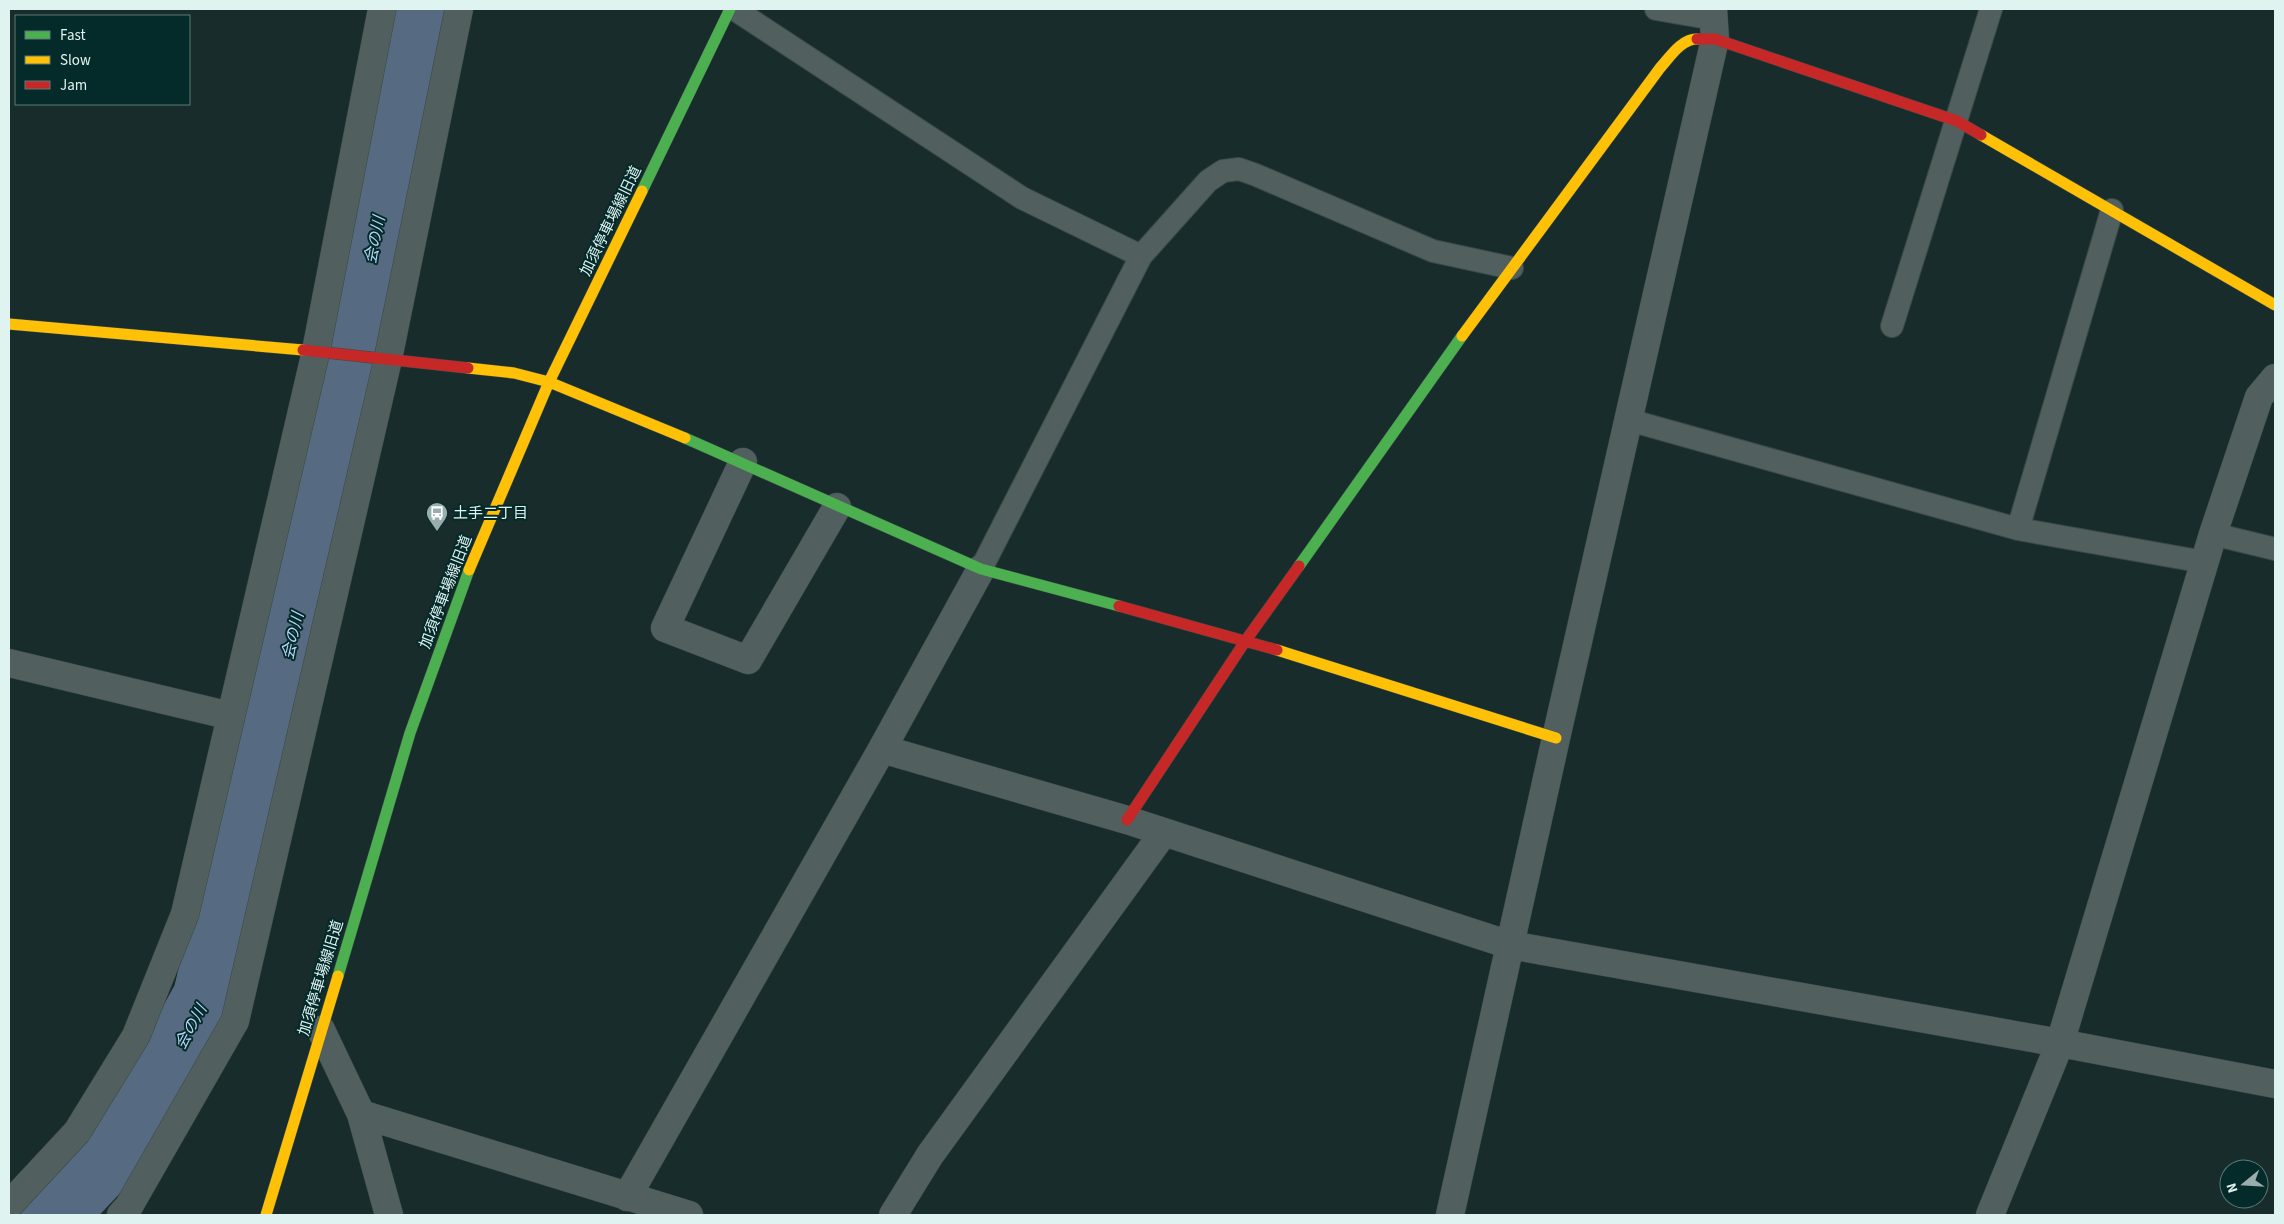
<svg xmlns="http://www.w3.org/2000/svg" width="2284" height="1224" viewBox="0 0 2284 1224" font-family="'Source Sans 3','Noto Sans JP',sans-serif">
<rect width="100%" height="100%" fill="#172c2b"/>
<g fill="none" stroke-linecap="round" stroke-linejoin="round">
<path stroke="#566b81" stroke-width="69" d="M52,1215L136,1126L207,998L315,547L421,9"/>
<g stroke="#394947" stroke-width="24">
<path id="lane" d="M734,9L1022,198L1141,256
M1656,9L1714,19
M2112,210L2018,529L2204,562
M1892,326L1991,9
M1629,420L2018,529
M2213,534L2275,549
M981,569L1141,256L1208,181L1223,171L1239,169L1256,175L1433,251L1512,268"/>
</g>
<g stroke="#394947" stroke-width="29">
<path id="street" d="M743,462L665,628L748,660L837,507
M9,663L231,716
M882,749L1127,820L1510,945L2060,1043L2275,1084
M321,1030L361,1114L389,1215
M361,1114L689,1215
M627,1197L882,749L981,569
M9,1205L77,1132L136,1036L185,914L316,351L382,9
M121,1215L129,1206L235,1021L388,359L459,9
M893,1215L930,1155L1164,832
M1450,1215L1556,738L1715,39L1713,9
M1990,1215L2060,1043L2213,534L2259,397L2275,378"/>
</g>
<g stroke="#394947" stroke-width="12">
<path id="fast" d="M642,191L730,9
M685,438L981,569L1119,606
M1299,566L1462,336
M338,976L410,733L469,570"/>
</g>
<g stroke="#394947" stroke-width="12">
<path id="slow" d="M1981,135L2275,305
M9,324L303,350
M1462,336L1660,68C1670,57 1681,39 1697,39
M468,368L514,373L549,382L685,438
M469,570L549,382L642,191
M1277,650L1556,738
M266,1215L338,976"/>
</g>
<g stroke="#394947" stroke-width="12">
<path id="jam" d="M1697,39H1715L1957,121L1981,135
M303,350L468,368
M1119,606L1277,650
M1127,820L1246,640L1299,566"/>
</g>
<use href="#lane" stroke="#515f5f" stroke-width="22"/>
<use href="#street" stroke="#515f5f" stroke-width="28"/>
<use href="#fast" stroke="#4caf50" stroke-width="11"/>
<use href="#slow" stroke="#ffc107" stroke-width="11"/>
<use href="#jam" stroke="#c62828" stroke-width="11"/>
</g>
<defs>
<g id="bus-pin" transform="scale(1.125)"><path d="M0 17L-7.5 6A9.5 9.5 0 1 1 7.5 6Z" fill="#99adac" stroke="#042a29"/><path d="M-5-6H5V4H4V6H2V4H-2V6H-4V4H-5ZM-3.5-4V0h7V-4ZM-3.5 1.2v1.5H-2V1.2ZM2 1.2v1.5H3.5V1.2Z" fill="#fff"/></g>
</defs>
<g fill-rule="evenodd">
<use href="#bus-pin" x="437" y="513"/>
</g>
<g text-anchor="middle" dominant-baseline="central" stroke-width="4" stroke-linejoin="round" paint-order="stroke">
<g font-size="15" fill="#dff3f1" stroke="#042a29">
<text transform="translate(611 221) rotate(-64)">加須停車場線旧道</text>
<text transform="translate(446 592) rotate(-69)">加須停車場線旧道</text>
<text transform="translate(321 978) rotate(-73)">加須停車場線旧道</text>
</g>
<g font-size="15" fill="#dff3f1" stroke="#042a29" text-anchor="start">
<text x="453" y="513">土手二丁目</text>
</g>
<g font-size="16" font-style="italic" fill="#b6d5fa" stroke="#042a29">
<text transform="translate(375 240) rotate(-79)">会の川</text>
<text transform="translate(293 636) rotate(-77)">会の川</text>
<text transform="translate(191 1027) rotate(-61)">会の川</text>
</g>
</g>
<rect width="2284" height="1224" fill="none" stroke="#dff3f1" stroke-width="20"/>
<rect x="15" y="15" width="175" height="90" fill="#042a29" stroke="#5c7a79"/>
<rect x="25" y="31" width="25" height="8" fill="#4caf50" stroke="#5c7a79"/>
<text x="60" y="40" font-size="15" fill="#dff3f1">Fast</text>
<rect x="25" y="56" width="25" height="8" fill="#ffc107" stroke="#5c7a79"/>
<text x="60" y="65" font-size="15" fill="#dff3f1">Slow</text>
<rect x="25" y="81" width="25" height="8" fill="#c62828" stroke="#5c7a79"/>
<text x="60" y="90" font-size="15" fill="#dff3f1">Jam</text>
<g transform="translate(2244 1184) rotate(252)"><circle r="24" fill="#042a29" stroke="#5c7a79"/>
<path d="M0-4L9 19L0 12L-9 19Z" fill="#99adac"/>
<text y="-8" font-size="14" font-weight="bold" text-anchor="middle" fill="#dff3f1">N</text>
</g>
</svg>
